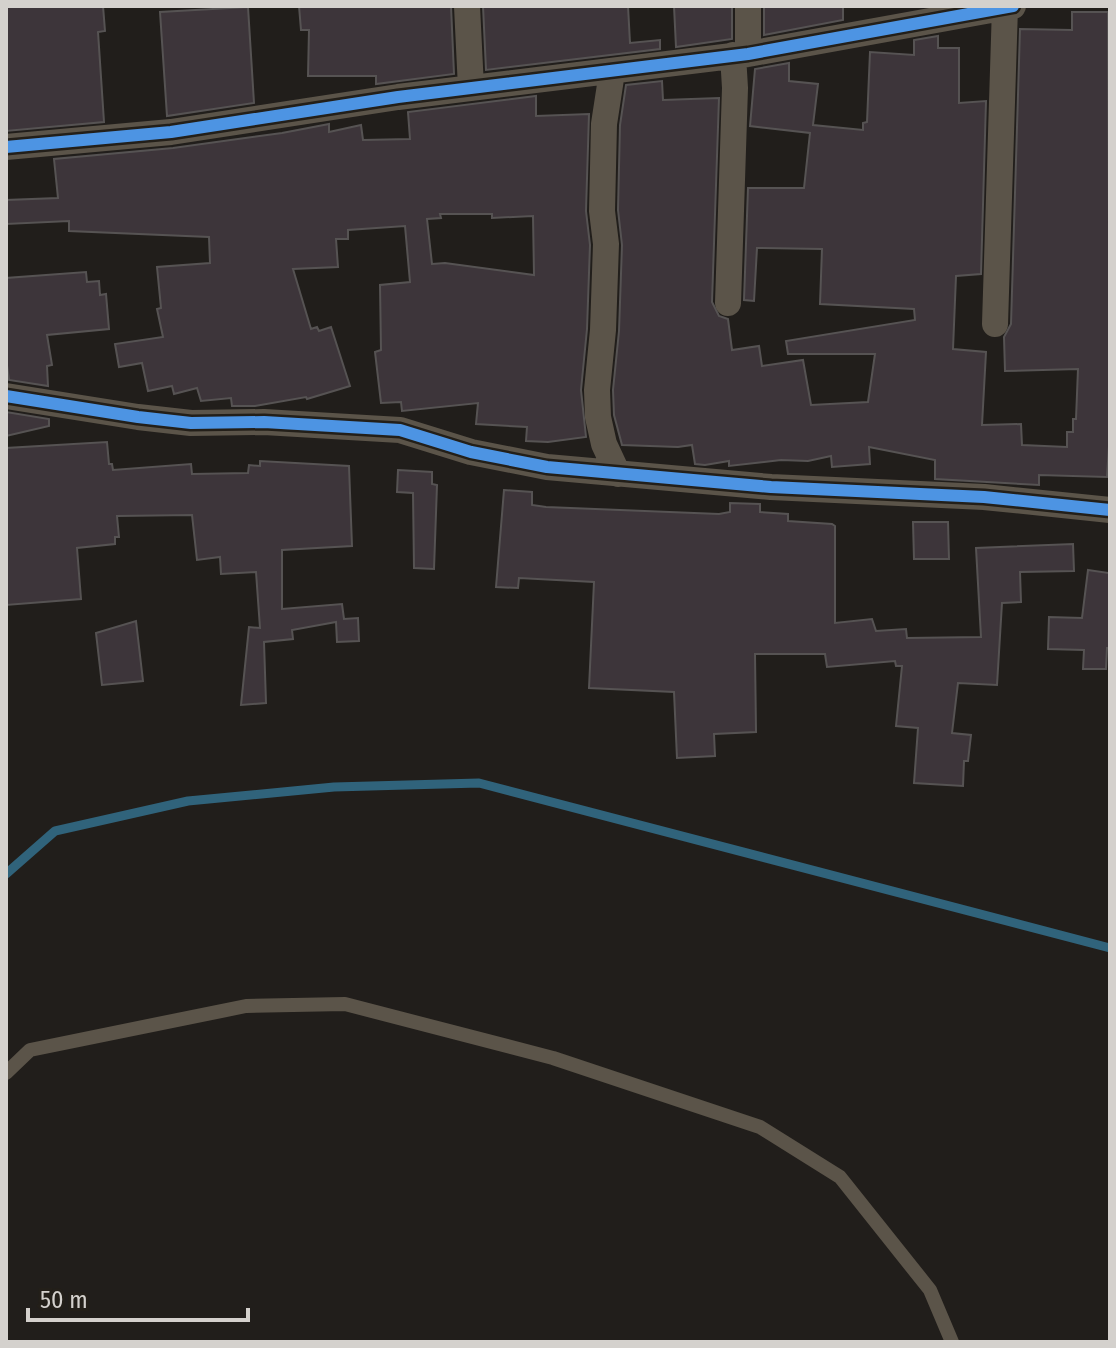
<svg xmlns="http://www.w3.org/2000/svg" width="1116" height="1348" viewBox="0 0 1116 1348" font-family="'Fira Sans Condensed',sans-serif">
<rect width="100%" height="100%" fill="#211e1b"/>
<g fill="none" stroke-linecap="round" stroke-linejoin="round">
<path stroke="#30637b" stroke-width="9" d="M6,874L55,831L188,801L334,787L479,783L1110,948"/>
</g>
<path fill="#3d353a" stroke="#565353" stroke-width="2" fill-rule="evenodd" d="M6,6H103L105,31L98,32L104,122L6,131Z
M299,6H451L454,74L376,84V76H308L309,30H301Z
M483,6H628L630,43L660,40V49L486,70Z
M674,6H732V39L676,47Z
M764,6H843V20L764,35Z
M248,7L254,103L167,116L160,12Z
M1072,12H1108L1110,430L1107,477L1039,475V485L935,479V460L869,447L870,464L832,467L831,456L808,461L781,460L729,466V461L705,465L695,464L692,445L678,447L622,445L614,415L613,390L619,331L622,245L618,210L620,125L626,85L662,81L663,100L719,98L712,302L719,316L728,319L732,350L759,346L762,366L803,360L811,405L868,402L875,354H788L786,341L915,320L914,309L820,304L822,249L757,248L754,301L744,300L748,188H804L810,133L750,126L755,69L789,63V81L818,84L813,125L863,130V123L867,122L870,52L914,55V40L938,36V48H959V103L986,101L981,274L956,276L953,349L986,352L982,425L1021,424L1022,445L1067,447V432H1073V419H1076L1078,369L1005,371L1004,337L1011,324L1020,29L1072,30Z
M536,96V116L589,114L586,211L590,245L587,329L581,390L586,437L548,442L526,441L527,427L476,424L478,403L402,411L401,402L381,403L375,352L381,350L380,285L410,282L405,226L348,230V239H336L338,267L293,269L311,329L317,327L319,331L331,327L350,386L307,399L306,397L255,406H232L231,398L201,401L197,388L174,394L172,386L148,391L142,363L119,367L115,344L163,337L157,309L161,308L157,267L210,263L209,237L69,231V221L6,224V200L58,198L54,159L173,148L282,133L329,124V132L361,125L363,140L410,139L408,112ZM440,214H492V218L533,216L534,275L445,263L432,264L427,219L441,218Z
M86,272L87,282L99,281L100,295L106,294L109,329L47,335L52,365L47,366L48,386L9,380L6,358V278Z
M6,412L49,419V426L6,436Z
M107,442L109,464H112L113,470L191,464L192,474L248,473L249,465L260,466V461L349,466L352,546L282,550V609L342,604L344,619L358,618L359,641L337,642L336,622L292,630L293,639L264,642L266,703L241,705L249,627L260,628L256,572L221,574L220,557L197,560L192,515L117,516L119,537H115V544L77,548L81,599L6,605V448Z
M398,470L432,472V484L437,485L434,569L414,568L413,493L397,492Z
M504,490L532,492V505L546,507L719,514L730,512V503L760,504V512L788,514V521L832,524L835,526V623L872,619L876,631L906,629L907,638L981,637L976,548L1073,544L1074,571L1020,572L1021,602L1002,603L997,685L958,683L952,733L971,735L968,761H964L963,786L914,783L918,728L896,726L902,666H896L895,661L827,667L825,654H755L756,732L714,734L715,756L677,758L674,692L589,688L594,582L519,578L518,588L496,587Z
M913,522H948L949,559H914Z
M1088,570L1109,573V648H1107L1106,669H1083L1084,650L1048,649L1049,617L1082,618Z
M136,621L143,681L102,685L96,633Z"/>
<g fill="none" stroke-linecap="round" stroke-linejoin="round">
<path stroke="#5b5449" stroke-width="14" d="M6,1073L30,1050L246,1006L345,1004L553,1058L760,1127L840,1177L930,1290L952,1342"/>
<path stroke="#5b5449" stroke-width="26" d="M467,6L471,88
M748,6V54
M612,72L604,124L602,211L606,244L603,330L597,390L598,417L604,444L618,474
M6,147L171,132L398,97L748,54L1013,6
M728,303L735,88L733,55
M995,324L1005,7
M6,396L138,417L191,423L264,422L400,430L471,452L547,467L771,487L984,497L1110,510"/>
<g stroke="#231f19" stroke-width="17">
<path id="cycleway" d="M6,147L171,132L398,97L748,54L1013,6
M6,396L138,417L191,423L264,422L400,430L471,452L547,467L771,487L984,497L1110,510"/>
</g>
<use href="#cycleway" stroke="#4d94e3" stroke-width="12"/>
</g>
<rect width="1116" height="1348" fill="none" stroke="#d4d1cd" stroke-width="16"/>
<path d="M28 1308v12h220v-12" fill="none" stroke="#d4d1cd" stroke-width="4"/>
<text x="40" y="1308" font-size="24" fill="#d4d1cd" stroke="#231f19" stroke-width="6" paint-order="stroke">50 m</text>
</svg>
